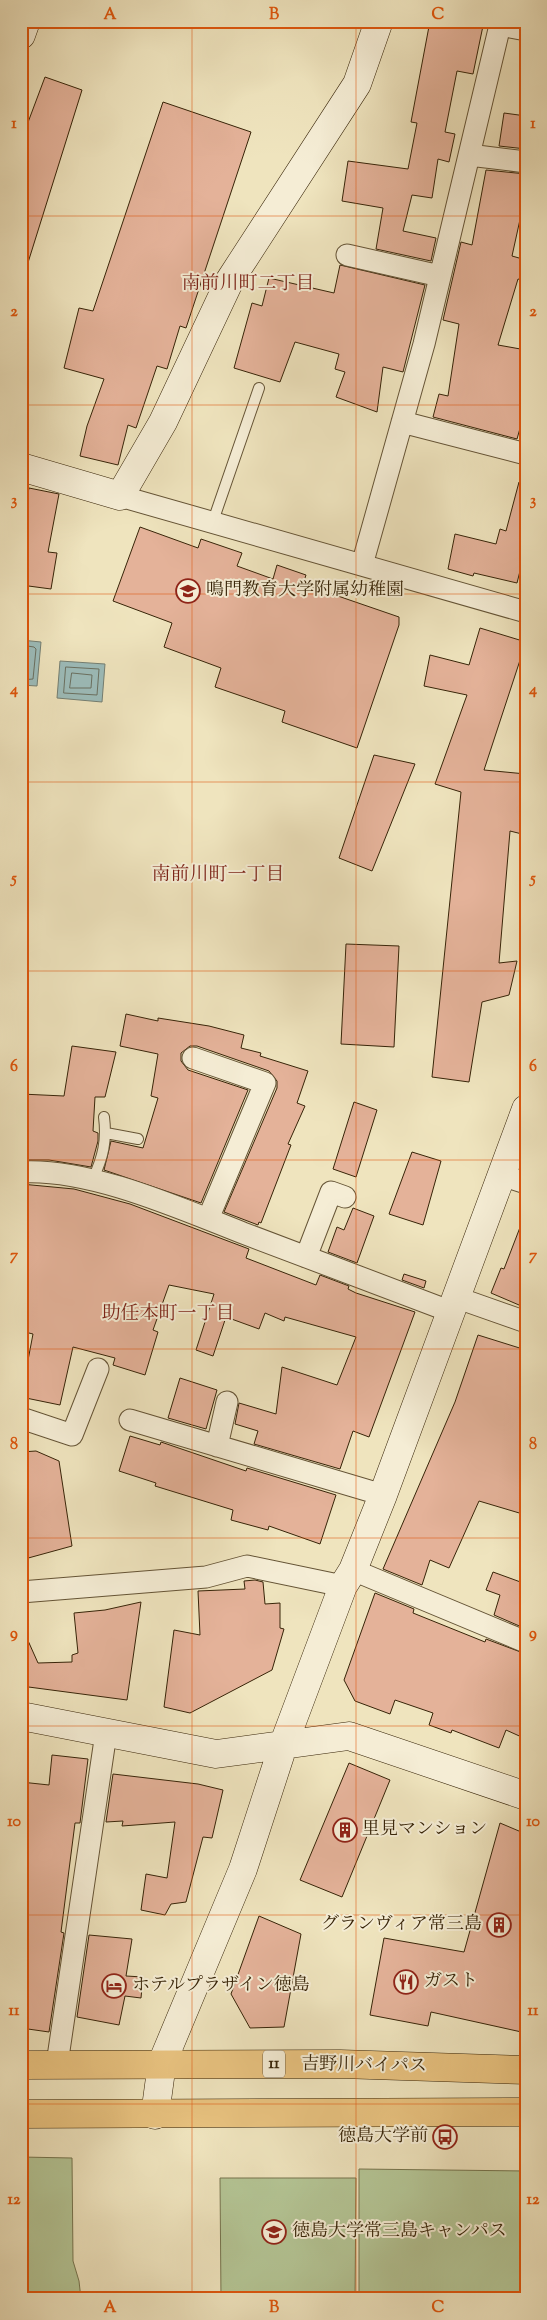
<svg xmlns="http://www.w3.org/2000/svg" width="547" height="2320" viewBox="0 0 547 2320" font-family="'Sorts Mill Goudy','Noto Serif JP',serif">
<rect width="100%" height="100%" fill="#efe4be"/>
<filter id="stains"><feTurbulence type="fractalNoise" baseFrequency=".004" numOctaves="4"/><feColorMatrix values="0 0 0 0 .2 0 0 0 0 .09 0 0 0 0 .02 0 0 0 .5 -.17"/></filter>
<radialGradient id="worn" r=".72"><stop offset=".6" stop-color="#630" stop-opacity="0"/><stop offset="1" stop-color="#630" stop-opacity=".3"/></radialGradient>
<path fill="#b4c595" stroke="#76744e" d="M21,2157L72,2158L73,2261L79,2281L81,2299H21Z
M359,2169L526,2171V2299H359Z
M220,2178H356L355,2299H221Z"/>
<path fill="#9cbcba" stroke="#747f73" d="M21,640L41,642L37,686L21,685Z
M60,661L105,664L102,702L57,698Z"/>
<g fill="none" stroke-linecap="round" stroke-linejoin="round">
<path stroke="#6a7061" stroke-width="1" d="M21,645L34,647L36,649L33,679L21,680
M66,667L99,669L97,695L64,693Z
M72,673L92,675L91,688H70Z"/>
</g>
<path fill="#e4b299" stroke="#372408" d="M430,21H484L473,74L457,71L445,132L455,134L449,162L438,159L432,198L412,195L403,231L436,238L431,261L376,249L383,208L342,201L348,161L408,169L417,123L411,122Z
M45,77L82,90L26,269H21V141Z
M163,102L251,132L186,328L180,326L167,369L157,366L136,428L128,425L118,465L80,456L87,426L104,379L64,368L79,308L93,311Z
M504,113L526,116V149L499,146Z
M486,170L526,174L522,196H526V216L521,215L512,256L526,260V281L518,279L498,345L526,350V407L517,439L433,417L439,394L448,396L459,324L443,320L461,242L472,245Z
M340,265L425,285L403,372L383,367L377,412L336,397L345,372L335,369L339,354L295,342L280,382L234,368L252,303L262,306L269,278L334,293Z
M519,482L526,483V547L517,583L474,573L473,576L448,569L455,534L496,544L500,529L506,531Z
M29,488L59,494L48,552L57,553L51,589L21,585V530Z
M140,527L198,548L201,539L242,553L237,566L273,579L277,565L306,575L303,584L399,617V625L357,748L282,722L285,711L215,687L221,668L164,647L172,623L113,601Z
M480,628L526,642L484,770L526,774V835L510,831L499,963L517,961L509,995L482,1002L469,1082L432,1077L461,792L435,784L467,695L424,686L430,655L469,665Z
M374,755L415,764L372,871L339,858Z
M346,944L399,946L394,1047L341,1044Z
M126,1014L158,1021V1018L209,1026L244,1035L241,1048L261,1053L260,1056L308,1071L297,1103L305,1106L288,1144L291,1145L261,1223L259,1222L258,1225L224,1212L277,1088V1081L269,1071L197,1046H190L181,1053V1061L188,1070L248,1090L201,1203L104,1170L111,1141L143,1148L158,1098L151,1096L158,1054L120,1046Z
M72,1046L116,1052L105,1097H95L93,1131L98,1133V1141L91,1167L49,1160H21V1094L64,1096Z
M354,1102L377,1110L356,1177L333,1169Z
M412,1152L441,1161L423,1225L389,1214Z
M21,1184L74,1189L130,1204L249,1249L246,1258L316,1285L320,1275L349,1286L348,1289L356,1293L415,1312L369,1437L353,1431L340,1469L254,1444L258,1431L235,1424L239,1403L276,1414L282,1367L337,1385L356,1337L285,1317L284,1321L265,1313L259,1329L226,1317L213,1356L196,1350L214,1294L169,1285L153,1330L158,1332L145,1375L113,1365L115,1358L73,1347L60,1405L21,1397L33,1334L21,1331Z
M353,1208L374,1216L357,1263L328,1252L337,1227L344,1230Z
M524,1217H526V1308L491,1293L501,1268L504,1269Z
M404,1274L426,1281L424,1288L402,1280Z
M478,1335L526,1350V1515L479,1501L449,1568L430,1560L422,1585L383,1569L455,1402Z
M180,1378L217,1390L206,1429L168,1418Z
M130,1436L160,1445L161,1442L246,1471L247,1468L336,1495L320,1544L269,1526L268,1530L231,1520L233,1510L155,1486L156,1483L119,1471Z
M36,1451L59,1461L72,1546L21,1560V1452Z
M493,1572L526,1584L524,1628L494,1615L500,1595L486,1590Z
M255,1580L263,1582L265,1604L280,1603V1628L284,1629L272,1670L190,1713L164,1707L174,1630L200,1635L198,1591L245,1589L244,1581Z
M375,1593L414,1609L413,1613L485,1642L486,1639L526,1654V1739L506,1730L499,1748L452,1730L451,1733L429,1725L433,1713L395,1700L390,1714L355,1701L344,1680Z
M141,1602L127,1700L21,1686V1625L38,1663L72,1662V1655L78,1653L74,1613L105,1610Z
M52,1755L88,1759L80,1823H75L61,1932L64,1933L49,2032L21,2028V1782L49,1785Z
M349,1763L390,1780L342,1897L300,1880Z
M113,1774L198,1784L223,1790L212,1838L203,1837L186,1902L171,1904L165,1915L141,1910L146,1874L167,1878L175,1822L122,1826L123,1821L106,1822Z
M500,1823L526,1834V2033L431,2012L428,2026L370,2015L384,1938L464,1952Z
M259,1916L301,1934L284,2027L250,2028L231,1994Z
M89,1935L132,1939L126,1976L143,1977L141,1998L125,1996L119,2025L77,2017Z"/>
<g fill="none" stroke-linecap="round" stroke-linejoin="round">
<g stroke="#655436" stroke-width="12">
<path id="lane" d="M212,524L259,388
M106,1133L138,1139
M93,1179C103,1157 107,1141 104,1117"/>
</g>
<g stroke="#655436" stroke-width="23">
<path id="street" d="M500,25L526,30
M469,155L526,162
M347,255L440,276
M402,422L526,454
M120,496L526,612
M362,565L424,344L501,21
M193,1058L265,1083L208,1219
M21,1172C90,1168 179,1208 243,1233C312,1259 381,1285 449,1311
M501,1175L526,1183
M306,1257L331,1192L345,1197
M455,1297L526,1322
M21,1418L72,1435L98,1369
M130,1420L383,1495
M217,1446L227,1402
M353,1570L526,1642
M21,1592L206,1577L247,1566L343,1586
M57,2064L106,1733"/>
</g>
<g stroke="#372408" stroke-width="29">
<path id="secondary" d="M21,35L26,21
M21,467L120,496L163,422L230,280L357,84L379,21
M21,1716L216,1754L349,1736L526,1796
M155,2115L162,2063L243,1869L284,1743L343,1586L353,1570L383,1495L526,1109"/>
</g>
<g stroke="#372408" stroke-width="29">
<path id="highway" d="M21,2065L340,2064L526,2070
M21,2114L526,2112"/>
</g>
<use href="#lane" stroke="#f5edd5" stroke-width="10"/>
<use href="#street" stroke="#f5edd5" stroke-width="21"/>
<use href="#secondary" stroke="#f5edd5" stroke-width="28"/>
<use href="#highway" stroke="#e8c27f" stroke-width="28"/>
</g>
<path fill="none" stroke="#df560c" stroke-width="1" stroke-opacity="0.55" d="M192,21V2299M356,21V2299M21,216H526M21,405H526M21,594H526M21,782H526M21,971H526M21,1160H526M21,1349H526M21,1538H526M21,1726H526M21,1915H526M21,2104H526"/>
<defs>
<g id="school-ring" transform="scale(1.25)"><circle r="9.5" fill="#f5edd5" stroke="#8f2418" stroke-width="1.5"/><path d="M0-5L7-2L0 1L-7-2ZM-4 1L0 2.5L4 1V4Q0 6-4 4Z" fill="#8f2418"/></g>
<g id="building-ring" transform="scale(1.25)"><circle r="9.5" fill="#f5edd5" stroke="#8f2418" stroke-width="1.5"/><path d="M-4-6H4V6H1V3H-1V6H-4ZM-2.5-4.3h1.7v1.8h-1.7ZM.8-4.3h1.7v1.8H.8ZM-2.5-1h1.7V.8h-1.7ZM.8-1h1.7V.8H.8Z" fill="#8f2418"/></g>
<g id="restaurant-ring" transform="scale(1.25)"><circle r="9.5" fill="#f5edd5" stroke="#8f2418" stroke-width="1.5"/><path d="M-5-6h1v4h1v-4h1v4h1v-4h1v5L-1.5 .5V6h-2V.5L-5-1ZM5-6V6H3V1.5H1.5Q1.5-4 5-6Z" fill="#8f2418"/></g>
<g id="hotel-ring" transform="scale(1.25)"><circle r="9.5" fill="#f5edd5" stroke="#8f2418" stroke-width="1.5"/><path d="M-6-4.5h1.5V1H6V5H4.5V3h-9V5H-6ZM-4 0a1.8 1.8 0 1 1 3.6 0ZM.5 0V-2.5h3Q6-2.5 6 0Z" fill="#8f2418"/></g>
<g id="bus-ring" transform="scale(1.25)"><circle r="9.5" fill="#f5edd5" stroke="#8f2418" stroke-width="1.5"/><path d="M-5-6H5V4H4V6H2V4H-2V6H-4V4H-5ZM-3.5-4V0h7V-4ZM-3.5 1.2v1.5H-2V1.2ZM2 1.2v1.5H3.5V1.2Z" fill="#8f2418"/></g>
<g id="university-ring" transform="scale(1.25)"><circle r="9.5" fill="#f5edd5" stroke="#8f2418" stroke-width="1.5"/><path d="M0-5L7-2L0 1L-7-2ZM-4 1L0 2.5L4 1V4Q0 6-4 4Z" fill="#8f2418"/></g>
</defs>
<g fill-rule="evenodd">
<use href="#school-ring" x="188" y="591"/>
<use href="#building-ring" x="345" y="1830"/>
<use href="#building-ring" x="499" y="1925"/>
<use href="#restaurant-ring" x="406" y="1982"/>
<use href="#hotel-ring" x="114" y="1986"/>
<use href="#bus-ring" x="445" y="2137"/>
<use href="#university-ring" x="274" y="2232"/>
</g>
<g text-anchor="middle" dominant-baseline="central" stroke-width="4" stroke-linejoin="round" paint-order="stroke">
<rect fill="#f5edd5" stroke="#706046" stroke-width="1" x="263" y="2050.5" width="22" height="27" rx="4"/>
<g font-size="16" font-weight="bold" fill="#372408">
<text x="274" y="2064">11</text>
</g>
<g font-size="18" fill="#372408" stroke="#f5edd5" text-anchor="start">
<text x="206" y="591">鳴門教育大学附属幼稚園</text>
<text x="362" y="1830">里見マンション</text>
<text x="482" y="1925" text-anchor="end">グランヴィア常三島</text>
<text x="424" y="1982">ガスト</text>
<text x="132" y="1986">ホテルプラザイン徳島</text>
<text x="428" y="2137" text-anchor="end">徳島大学前</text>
<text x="292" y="2232">徳島大学常三島キャンパス</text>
</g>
<g font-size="18" fill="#372408" stroke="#f5edd5">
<text transform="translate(364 2066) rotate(1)">吉野川バイパス</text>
</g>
<g font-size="19" fill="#7a1f14" stroke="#f5edd5">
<text x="248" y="284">南前川町二丁目</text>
<text x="218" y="875">南前川町一丁目</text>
<text x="168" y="1314">助任本町一丁目</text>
</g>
</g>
<rect width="547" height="2320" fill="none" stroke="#efe4be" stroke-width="55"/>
<rect x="28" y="28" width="492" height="2264" fill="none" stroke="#df560c" stroke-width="2"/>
<g font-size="16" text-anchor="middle" font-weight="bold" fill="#df560c">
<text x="110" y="19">A</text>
<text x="274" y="19">B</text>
<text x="438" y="19">C</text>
<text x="14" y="128">1</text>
<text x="533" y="128">1</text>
<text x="14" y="316">2</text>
<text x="533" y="316">2</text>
<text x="14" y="505">3</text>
<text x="533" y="505">3</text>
<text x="14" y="694">4</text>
<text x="533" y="694">4</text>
<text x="14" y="883">5</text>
<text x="533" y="883">5</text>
<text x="14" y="1071">6</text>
<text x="533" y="1071">6</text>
<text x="14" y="1260">7</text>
<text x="533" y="1260">7</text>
<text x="14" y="1449">8</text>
<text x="533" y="1449">8</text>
<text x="14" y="1638">9</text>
<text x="533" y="1638">9</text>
<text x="14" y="1826">10</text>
<text x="533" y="1826">10</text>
<text x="14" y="2015">11</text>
<text x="533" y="2015">11</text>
<text x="14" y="2204">12</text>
<text x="533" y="2204">12</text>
<text x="110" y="2312">A</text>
<text x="274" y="2312">B</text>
<text x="438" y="2312">C</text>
</g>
<rect width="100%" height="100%" filter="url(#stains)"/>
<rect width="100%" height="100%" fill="url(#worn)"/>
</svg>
